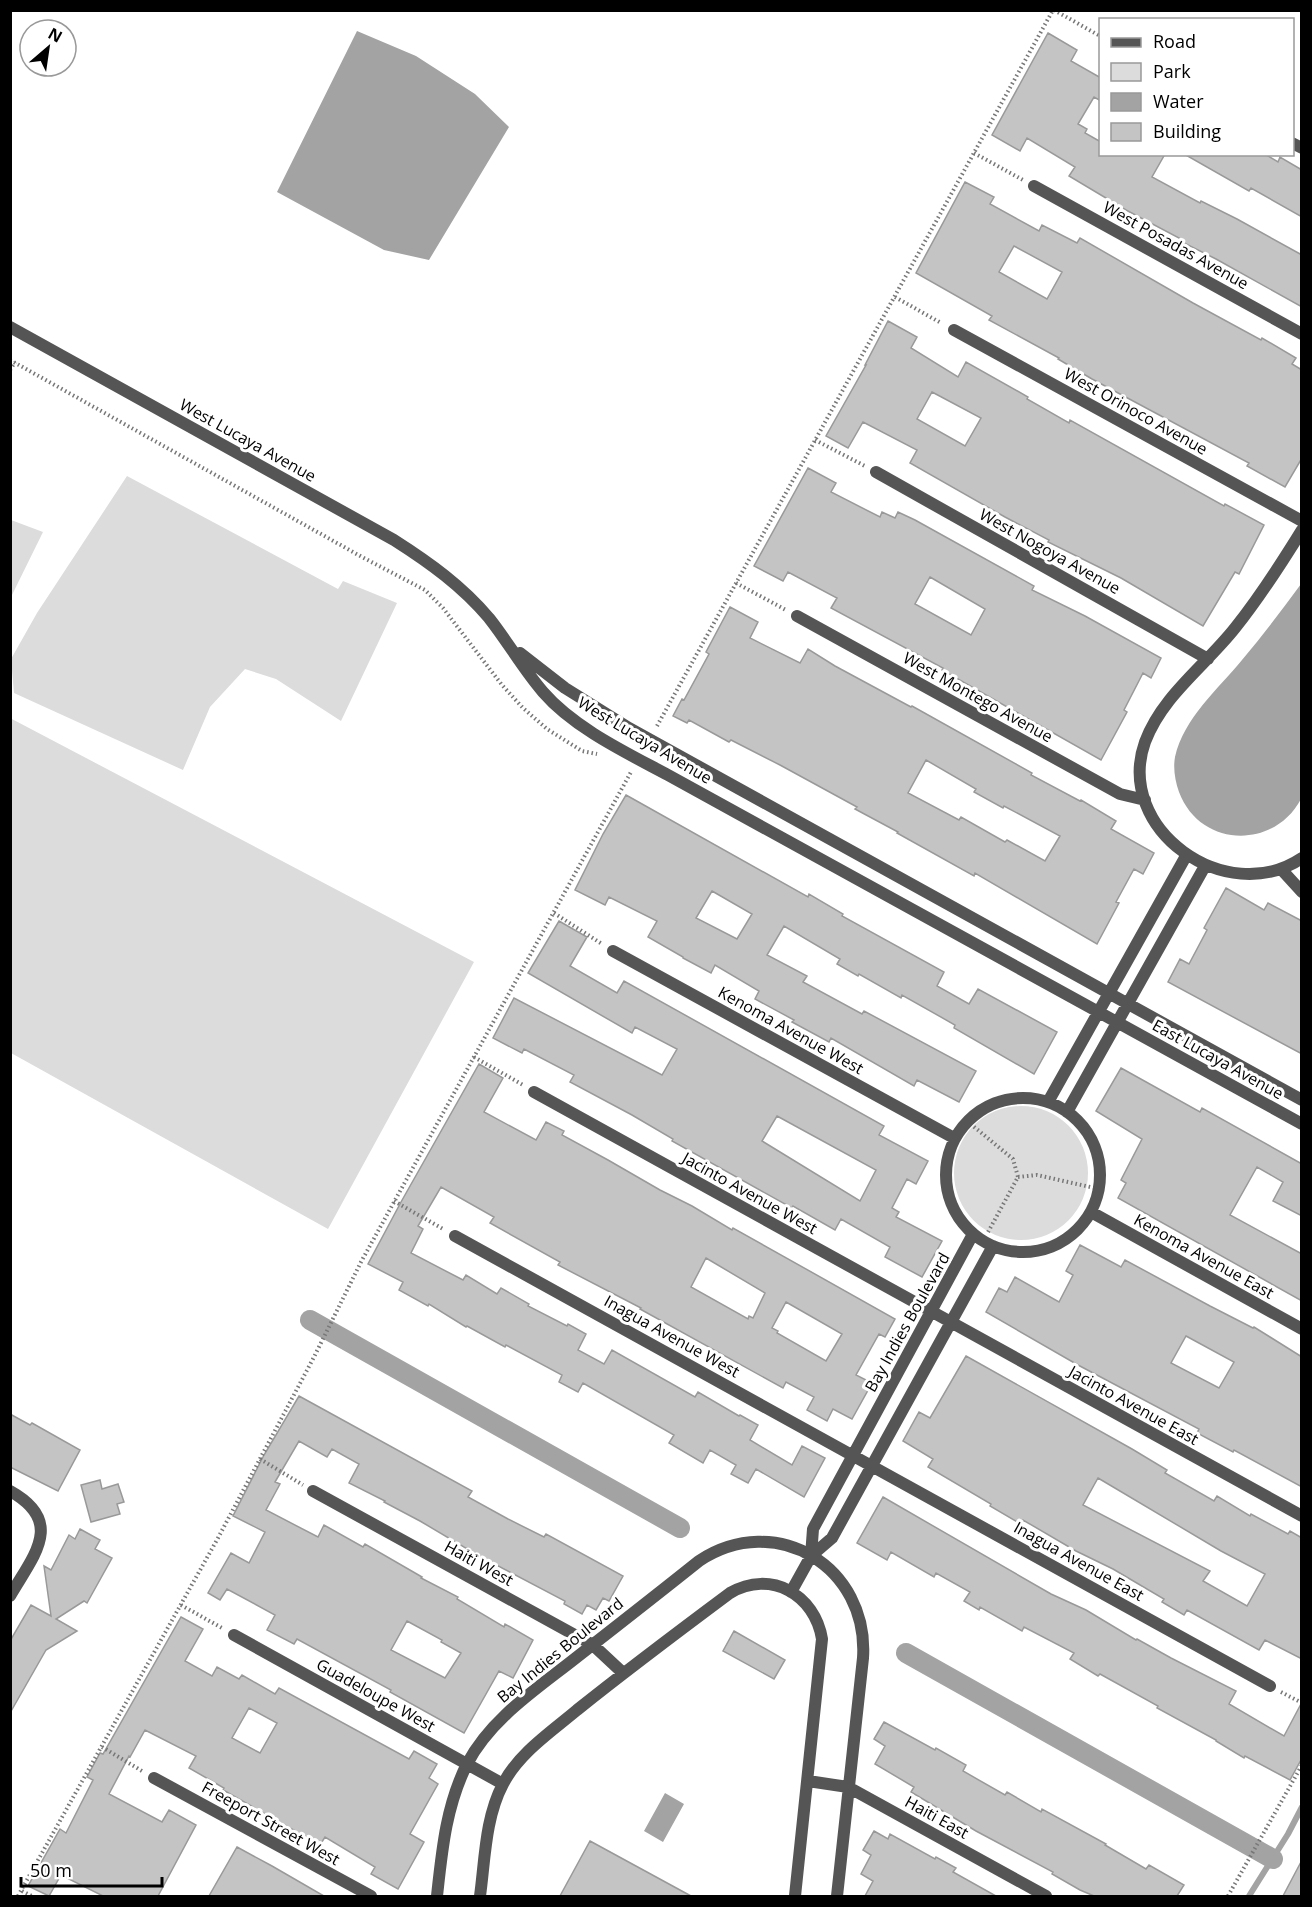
<svg xmlns="http://www.w3.org/2000/svg" width="1312" height="1907" viewBox="0 0 1312 1907" font-family="'Open Sans',sans-serif">
<rect width="100%" height="100%" fill="#fff"/>
<path fill="#dcdcdc" d="M127,476L338,589L343,581L397,603L341,721L276,679L245,669L210,707L183,770L14,693L11,659L37,613Z
M11,520L43,532L11,597L10,520Z
M10,718L474,962L328,1229L11,1053Z
M954 1173a67 67 0 1 1 134 0a67 67 0 1 1-134 0Z"/>
<path fill="#a3a3a3" d="M357,31L416,56L475,94L509,127L429,260L384,250L277,192Z
M1301,584V799C1274,850 1200,848 1179,792C1175,781 1173,768 1175,757C1184,718 1218,689 1242,660C1263,635 1282,610 1301,584Z
M665,1793L684,1804L663,1842L644,1831Z"/>
<g fill="none" stroke-linecap="round" stroke-linejoin="round">
<path stroke="#a3a3a3" stroke-width="6" d="M1249,1896L1288,1834L1302,1807"/>
<path stroke="#a3a3a3" stroke-width="20" d="M310,1320L680,1528
M906,1653L1273,1859"/>
</g>
<path fill="#c4c4c4" stroke="#999" stroke-width="1.5" fill-rule="evenodd" d="M1048,33L1077,50L1071,61L1101,78V101L1094,97L1078,124L1087,129L1085,133L1101,142V154H1165L1152,177L1200,203L1201,201L1237,219L1302,255V307L1216,259L1180,241L1181,239L1126,210L1069,176L1075,167L1027,138L1020,151L992,135Z
M1184,154H1265L1278,162L1280,157L1302,170V217L1251,188L1249,191Z
M965,182L994,197L990,204L1039,231L1042,225L1077,243L1080,238L1193,303L1261,340L1262,338L1296,358L1292,364L1302,370V458L1285,487L1247,466L1249,463L1092,379L1058,359L1059,358L989,320L992,316L916,273ZM1014,246L1062,272L1047,299L999,272Z
M888,321L917,337L911,348L958,377L966,362L1028,397L1027,399L1069,423L1070,420L1224,506L1225,504L1264,525L1239,574L1235,572L1203,626L1121,578L1048,542L1049,540L1005,517L910,463L917,450L863,422L848,448L826,436L866,365H865ZM932,392L981,418L965,446L917,419Z
M808,468L836,483L831,492L880,517L882,512L895,518L898,512L915,520L1034,586L1032,590L1085,616L1161,658L1151,678L1143,673L1124,710L1127,712L1101,760L942,670L943,668L831,608L837,598L788,572L783,581L754,566ZM930,577L985,609L971,635L915,604Z
M730,607L758,622L750,638L800,663L808,649L835,666L911,707L912,706L1032,773L1031,775L1080,801L1081,800L1116,821L1111,829L1154,853L1143,874L1134,869L1116,902L1119,903L1097,944L975,873L974,876L897,833L898,832L855,809L857,807L780,765L731,740L729,742L689,720L687,723L673,716L682,699L684,700L709,654L706,652ZM926,760L976,789L974,792L1003,808L1004,806L1060,836L1045,861L1007,840L1005,842L961,817L959,820L908,793Z
M626,795L808,897L809,894L843,914L842,916L944,972L937,986L969,1004L978,989L1057,1032L1034,1074L954,1028L955,1025L902,995L901,998L859,974L858,976L837,964L840,959L784,926L767,955L807,976L803,982L862,1014L864,1011L976,1071L959,1102L917,1080L914,1086L831,1038L829,1042L792,1022L794,1020L755,999L759,991L715,965L711,973L683,958V957L648,937L657,921L609,897L605,905L575,890L603,834ZM712,891L752,914L737,939L696,918Z
M1226,888L1264,910L1268,903L1302,921V1054L1168,982L1180,959L1189,964L1207,930L1204,928Z
M559,921L587,937L570,966L617,993L624,981L884,1126L879,1135L928,1161L916,1184L907,1179L892,1208L899,1212L896,1217L942,1241L922,1277L885,1257L890,1247L841,1219L835,1230L793,1206L792,1208L672,1141L673,1139L632,1115L570,1082L574,1075L524,1049L522,1053L493,1038L514,998L662,1075L677,1049L635,1027L632,1033L528,973ZM777,1116L876,1170L860,1201L762,1141Z
M479,1064L503,1078L484,1112L536,1140L546,1122L564,1131L562,1135L608,1160L660,1190L692,1206L732,1230L733,1228L895,1319L885,1337L879,1334L856,1375L872,1383L852,1419L833,1409L827,1421L807,1410L814,1397L786,1382L783,1388L640,1309L641,1308L558,1265L560,1262L490,1223L494,1217L441,1187L418,1226L423,1229L411,1253L463,1280L466,1275L497,1294L501,1288L529,1304L528,1306L567,1326L568,1324L586,1334L578,1350L604,1364L612,1350L695,1397L698,1392L739,1416L740,1415L758,1425L750,1440L792,1465L802,1446L825,1458L804,1497L756,1469L748,1483L731,1474L736,1465L710,1450L703,1463L669,1443L674,1435L583,1383L578,1392L559,1382L562,1375L506,1345L505,1347L467,1326L466,1327L429,1304L428,1306L399,1290L403,1282L368,1264L401,1202ZM706,1258L765,1293L753,1318L749,1316L748,1319L691,1287ZM786,1302L842,1334L826,1361L777,1333L778,1331L772,1328Z
M1121,1068L1200,1112L1202,1108L1302,1164V1216L1273,1201L1283,1182L1257,1167L1230,1215L1302,1254V1301L1118,1198L1126,1183L1121,1180L1142,1139L1096,1111Z
M1080,1245L1121,1267L1125,1260L1210,1306L1253,1328L1254,1327L1302,1357V1487L1234,1450L1233,1452L1197,1433L1199,1429L1078,1365L986,1312L999,1288L1007,1292L1015,1277L1059,1302L1073,1275L1066,1271ZM1186,1336L1234,1362L1219,1388L1171,1363Z
M966,1356L1132,1449L1167,1470L1165,1473L1214,1501L1217,1496L1250,1516L1251,1514L1288,1534L1290,1531L1302,1538V1659L1265,1640L1259,1650L1187,1610L1184,1615L1162,1602L1164,1599L1113,1569L1076,1551L1023,1520L1021,1524L990,1506L991,1504L928,1467L933,1459L903,1441L919,1412L930,1418ZM1098,1478L1221,1551L1265,1574L1247,1606L1203,1581L1210,1571L1083,1505Z
M299,1396L472,1491L468,1497L508,1519L544,1537L546,1534L623,1576L609,1601L603,1598L596,1610L587,1605L582,1614L564,1604L565,1601L479,1556L420,1521L384,1502L385,1501L349,1483L359,1464L332,1449L327,1457L299,1441L275,1482L280,1484L266,1510L318,1537L324,1525L363,1547L365,1544L422,1577L421,1578L458,1597L457,1599L504,1627L505,1624L533,1640L513,1678L499,1671L464,1733L390,1692L391,1690L297,1639L294,1644L267,1630L275,1615L227,1589L220,1600L208,1593L231,1553L249,1563L265,1532L233,1516L264,1455ZM407,1621L442,1640L441,1642L461,1653L445,1678L391,1650Z
M10,1414L30,1425L32,1423L80,1450L58,1491L10,1467Z
M100,1480L102,1489L118,1484L124,1502L117,1504L120,1514L91,1522L81,1485Z
M883,1497L1051,1594L1086,1610L1136,1640L1137,1639L1171,1658L1236,1691L1229,1704L1284,1736L1302,1702V1758L1290,1780L1245,1756L1244,1758L1216,1741V1740L1157,1708L1158,1706L1100,1674L1098,1676L1070,1659L1074,1653L1024,1627L1022,1631L980,1607L979,1610L964,1601L970,1592L936,1573L934,1577L891,1552L887,1560L857,1543Z
M80,1529L100,1540L95,1549L112,1558L87,1603L84,1601L56,1619L77,1631L46,1650L10,1713V1641L31,1605L51,1616L44,1566L51,1570L69,1535L75,1539Z
M181,1617L203,1629L185,1661L212,1676L217,1667L239,1679L242,1675L275,1694L279,1688L409,1759L414,1751L437,1764L429,1778L438,1784L410,1834L424,1842L398,1889L371,1874L375,1867L325,1837L320,1845L223,1790L224,1788L189,1768L196,1756L145,1730L130,1757L129,1756L109,1794L162,1822L169,1810L196,1825L158,1896H103L61,1875L49,1896L28,1886L60,1829L66,1833L93,1780L87,1777L100,1753L103,1754ZM249,1708L277,1723L260,1753L232,1738Z
M734,1631L785,1660L774,1679L723,1651Z
M884,1722L935,1750L936,1748L966,1765L963,1771L1005,1795L1007,1792L1041,1812L1042,1809L1106,1844L1105,1845L1146,1869L1149,1865L1184,1885L1177,1896H1094L1080,1890L1052,1874L1053,1872L976,1831L911,1792L914,1787L875,1764L885,1746L874,1739Z
M874,1831L888,1839L890,1834L935,1859L936,1857L956,1868L953,1872L996,1896H865L873,1881L861,1874L871,1855L863,1850Z
M590,1841L691,1896H560Z
M237,1847L272,1866L324,1896H209Z
M1302,1860V1896H1283Z"/>
<g fill="none" stroke-linecap="round" stroke-linejoin="round">
<path stroke="#777" stroke-width="4" stroke-dasharray="1.5 3" stroke-linecap="butt" d="M1054,10L1100,36
M974,153L1023,180
M895,297L941,323
M10,360L362,557L425,590L443,608L502,685L523,708L547,729L582,751L597,754
M10,370L15,362
M815,440L865,466
M736,583L786,610
M657,726L1053,10
M554,913L602,944
M474,1057L523,1085
M967,1121L1013,1159L1018,1177L987,1234
M1018,1177L1037,1175L1099,1189
M394,1201L443,1229
M260,1459L303,1485
M181,1605L222,1628
M1281,1692L1302,1703
M102,1747L142,1771
M22,1891L32,1896
M18,1896L218,1538L314,1357L361,1262L631,772
M1228,1896L1302,1765"/>
<path stroke="#555" stroke-width="12" d="M1292,143L1302,148
M1034,186L1302,334
M10,327L394,540C430,563 462,586 489,618C508,642 523,669 543,692C574,728 627,753 668,775L1302,1124
M954,330L1302,521
M876,472L1208,659
M1302,530C1281,564 1260,597 1235,628C1205,666 1162,696 1145,742C1114,829 1226,909 1302,858
M797,616L1120,794L1145,800
M520,653L565,688L629,728L1302,1100
M1281,869L1302,892
M613,951L954,1138
M534,1092L1302,1516
M946 1175a77 77 0 1 1 154 0a77 77 0 1 1-154 0Z
M1048,1102L1186,856
M1067,1112L1205,866
M1091,1212L1302,1329
M455,1236L1270,1686
M10,1491C66,1522 33,1556 10,1596
M313,1491L593,1645L623,1673
M811,1556L813,1529L973,1234
M791,1592L811,1556L832,1538L993,1246
M234,1635L503,1784
M154,1778L371,1896
M808,1781L848,1787L1046,1896
M437,1896C442,1850 446,1806 467,1764C491,1718 538,1688 577,1657C618,1625 659,1593 699,1561C776,1510 869,1567 863,1658L837,1896
M480,1896C485,1860 485,1818 503,1784C519,1753 551,1732 577,1710C627,1670 679,1631 730,1593C771,1569 815,1595 822,1639L795,1896"/>
</g>
<g text-anchor="middle" dominant-baseline="central" stroke-width="6" stroke-linejoin="round" paint-order="stroke">
<g font-size="16" fill="#000" stroke="#fff">
<text transform="translate(1176 245) rotate(29)">West Posadas Avenue</text>
<text transform="translate(1136 411) rotate(29)">West Orinoco Avenue</text>
<text transform="translate(248 440) rotate(29)">West Lucaya Avenue</text>
<text transform="translate(1050 551) rotate(29)">West Nogoya Avenue</text>
<text transform="translate(978 697) rotate(29)">West Montego Avenue</text>
<text transform="translate(645 740) rotate(31)">West Lucaya Avenue</text>
<text transform="translate(791 1030) rotate(29)">Kenoma Avenue West</text>
<text transform="translate(1218 1059) rotate(29)">East Lucaya Avenue</text>
<text transform="translate(750 1193) rotate(29)">Jacinto Avenue West</text>
<text transform="translate(1204 1256) rotate(29)">Kenoma Avenue East</text>
<text transform="translate(907 1322) rotate(-61)">Bay Indies Boulevard</text>
<text transform="translate(672 1336) rotate(29)">Inagua Avenue West</text>
<text transform="translate(1134 1405) rotate(29)">Jacinto Avenue East</text>
<text transform="translate(1079 1561) rotate(29)">Inagua Avenue East</text>
<text transform="translate(479 1563) rotate(29)">Haiti West</text>
<text transform="translate(560 1650) rotate(-39)">Bay Indies Boulevard</text>
<text transform="translate(376 1695) rotate(29)">Guadeloupe West</text>
<text transform="translate(937 1817) rotate(29)">Haiti East</text>
<text transform="translate(271 1823) rotate(29)">Freeport Street West</text>
</g>
</g>
<rect width="1312" height="1907" fill="none" stroke="#000000" stroke-width="24"/>
<rect x="1099" y="18" width="195" height="138" fill="#ffffff" stroke="#999999" stroke-width="1.5"/>
<rect x="1111" y="38" width="30" height="9" fill="#555555" stroke="#999999" stroke-width="1.5"/>
<text x="1153" y="48" font-size="18" fill="#000000">Road</text>
<rect x="1111" y="63" width="30" height="18" fill="#dcdcdc" stroke="#999999" stroke-width="1.5"/>
<text x="1153" y="78" font-size="18" fill="#000000">Park</text>
<rect x="1111" y="93" width="30" height="18" fill="#a3a3a3" stroke="#999999" stroke-width="1.5"/>
<text x="1153" y="108" font-size="18" fill="#000000">Water</text>
<rect x="1111" y="123" width="30" height="18" fill="#c4c4c4" stroke="#999999" stroke-width="1.5"/>
<text x="1153" y="138" font-size="18" fill="#000000">Building</text>
<g transform="translate(48 48) rotate(29)"><circle r="28" fill="#ffffff" stroke="#999999" stroke-width="1.5"/>
<path d="M0-4.5L10 22L0 15L-10 22Z" fill="#000000"/>
<text y="-9" font-size="16" font-weight="bold" text-anchor="middle" fill="#000000">N</text>
</g>
<path d="M21 1877v9h141v-9" fill="none" stroke="#000000" stroke-width="3"/>
<text x="30" y="1877" font-size="18" fill="#000000" stroke="#ffffff" stroke-width="4.5" paint-order="stroke">50 m</text>
</svg>
